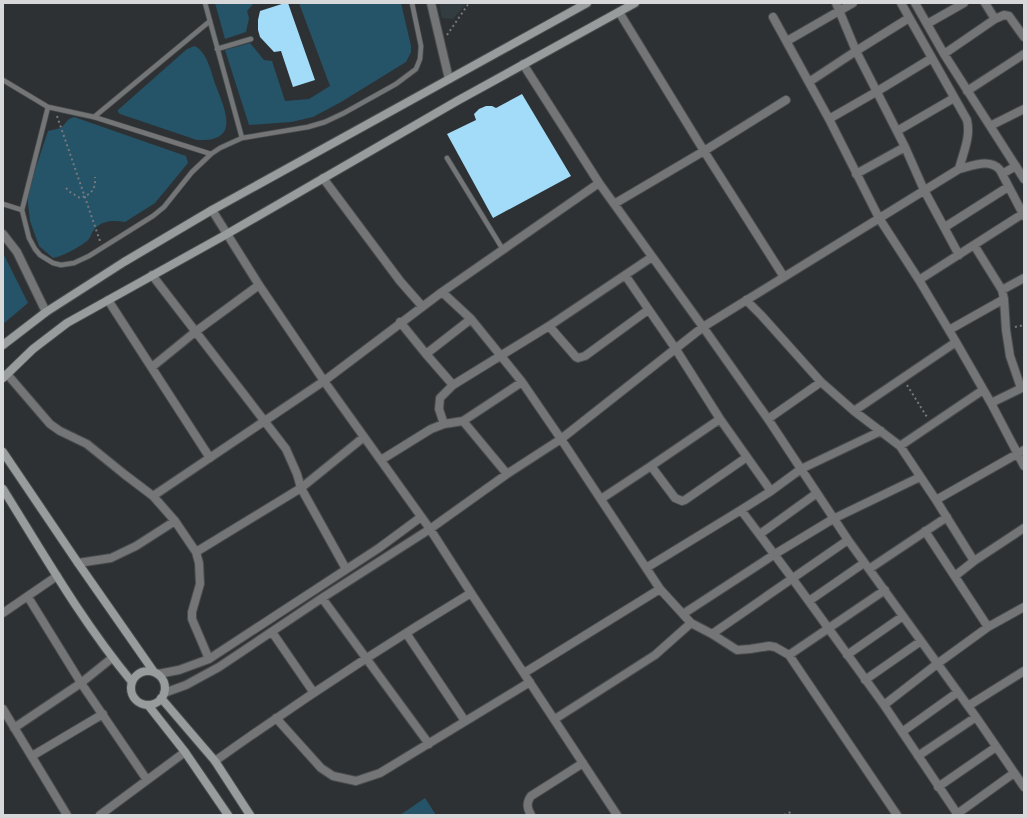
<svg xmlns="http://www.w3.org/2000/svg" width="1027" height="818" viewBox="0 0 1027 818" font-family="Signika,sans-serif">
<rect width="100%" height="100%" fill="#2e3133"/>
<path fill="#333c41" d="M439,3H467L453,19L442,18Z"/>
<path fill="#255368" d="M215,3H254L247,11L249,18L246,32L225,39Z
M299,3H401L411,46V52L406,62L341,102L313,117L291,122L249,125L225,50L250,43L264,60L272,61L285,101L309,99L330,86Z
M195,46C208,53 211,73 216,86C226,112 240,142 197,140L120,114L118,112V110L187,49Z
M74,117L186,156L188,163L155,203L125,222C113,220 101,220 93,231C91,234 90,239 87,241C78,248 63,256 53,258L39,246L30,221L28,204V191L48,131L61,128L69,119Z
M3,253L28,303L3,324Z
M425,798L436,815H400Z"/>
<path fill="#a2dcf9" d="M285,3H288L315,80L293,87L281,51L274,52L260,37L258,30V20L260,11Z
M522,94L571,176L493,218L447,134L476,120L474,114L479,109L486,106H492L496,108Z"/>
<g fill="none" stroke-linecap="round" stroke-linejoin="round">
<g stroke="#494c4e" stroke-width="6">
<path id="service" d="M205,3L242,138
M217,49L251,39
M3,80L48,107L94,117L211,154
M48,107L22,210L29,238L35,249L40,255L53,263L61,265L74,263L89,256L153,216L164,207L192,172L211,154L220,148L242,138L308,127L325,122L344,113L396,84L416,69L420,59L421,46L412,3
M94,117L210,21
M447,158L502,248
M3,204L22,210"/>
</g>
<g stroke="#494c4e" stroke-width="10">
<path id="minor" d="M431,3L449,79
M836,3L856,51L905,147L924,190L959,255
M901,3L967,120C971,137 963,153 959,169
M915,3L944,54L1024,179
M985,3L995,19
M619,12L704,151L784,277
M773,17L829,119L879,218L919,280L956,342L991,403L1024,466
M927,24L964,3
M787,41L853,3
M944,54L995,19L1004,15L1009,16L1024,37
M523,64L599,183L703,327L768,419L848,540L976,717L1024,787
M809,82L856,51L909,18
M967,91L1024,54
M829,119L876,92L932,58
M990,126L1024,109
M897,131L954,98
M856,174L905,147
M1002,174L1016,166
M323,178L400,281L422,306
M614,204L704,151L786,100
M212,210L259,285L324,381L430,529L471,593L617,815
M945,227L1008,187
M3,234L17,252L46,312
M974,245L1002,290L1004,299L1006,330L1010,356L1021,388
M152,275L286,449L297,474L301,488L346,569
M625,275L675,348L720,419L771,491
M919,280L1024,213
M1002,290L1024,278
M442,292L471,319L522,382L561,439L660,589L691,623L712,634L737,650L750,649L769,646L775,647L789,655L897,815
M108,300L210,458
M746,300L761,315L821,382L854,411L900,446L936,500L974,561
M400,322L426,354L453,385
M549,326L576,357L578,358L585,356L648,310
M949,330L1004,299
M426,354L471,319
M152,367L195,332L259,285
M7,374L50,424L60,431L87,444L124,474L153,496L175,521L196,552L199,563L200,584L192,612V619L209,659
M991,403L1024,387
M854,411L956,342
M768,419L821,382
M463,421L507,474
M444,424L439,409L440,398L453,385L549,326L652,257
M900,446L983,390
M381,460L431,429L444,424L463,421L522,382
M651,466L720,419
M153,496L324,381L442,292L599,183
M601,499L651,466L675,498L682,501L685,500L747,457
M936,500L1024,450
M741,510L792,578L884,705L958,815
M925,531L988,627
M760,534L817,493
M196,552L301,488L364,437
M78,563L111,558L136,546L175,521
M646,568L741,510L771,491L801,469L881,431
M869,569L947,517
M955,576L974,561L1024,528
M28,597L81,683L147,780
M322,598L429,744
M809,601L864,563
M3,613L57,576
M683,614L775,554L833,519L920,477
M272,632L314,693
M406,633L465,721
M712,634L848,540
M789,655L885,590
M847,655L903,616
M524,673L660,589
M158,674L179,670L209,659L379,548L421,517
M865,680L921,641
M164,693L186,685L219,667L322,598L430,529L507,474L561,439L703,327L959,169C972,166 990,158 1000,170L1024,216
M884,705L937,664L988,627L1024,607
M968,706L1024,671
M3,709L67,815
M276,718L321,768L333,776L356,781L380,773L530,682
M555,719L655,655L691,623
M14,728L81,683L112,658
M902,732L958,692
M32,756L103,714
M918,756L976,717
M215,761C298,702 383,646 471,593
M938,787L996,747
M957,814L1014,773
M100,815L185,752
M531,815C527,808 526,803 531,796L583,763"/>
</g>
<g stroke="#494c4e" stroke-width="10">
<path id="secondary" d="M3,345L46,312L124,262L212,210L587,3
M3,378L33,349L67,323L227,234L457,101L635,3
M3,452L78,563L154,672
M3,489C44,555 83,623 132,682
M131 688a17 17 0 1 1 34 0a17 17 0 1 1-34 0Z
M161,698L215,761L250,815
M148,705L185,752L228,815"/>
</g>
<path stroke="#76797b" stroke-width="2" stroke-dasharray="2 3" stroke-linecap="butt" d="M447,35L469,3
M57,116L100,241
M66,188L70,192L80,198C91,195 96,189 95,177
M1015,327L1024,325
M907,385L927,417
M784,815L791,812"/>
<use href="#service" stroke="#747576" stroke-width="4.5"/>
<use href="#minor" stroke="#747576" stroke-width="8"/>
<use href="#secondary" stroke="#999c9d" stroke-width="8"/>
</g>
<rect width="1027" height="818" fill="none" stroke="#d6d8d9" stroke-width="8"/>
</svg>
